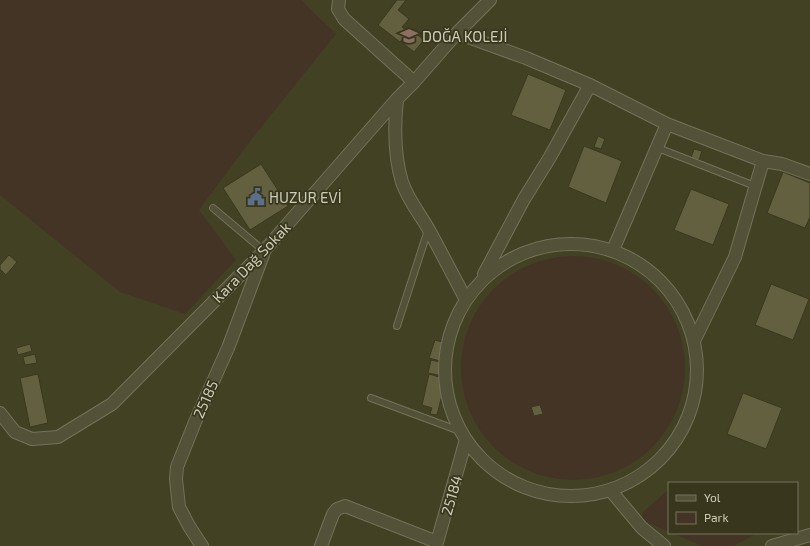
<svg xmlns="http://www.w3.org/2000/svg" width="810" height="546" viewBox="0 0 810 546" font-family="'Exo 2',sans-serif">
<rect width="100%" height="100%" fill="#434124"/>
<path fill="#443426" d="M0,0H301L336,34L251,140L199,210L236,260L185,314L120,292L0,195Z
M461 368a112 112 0 1 1 224 0a112 112 0 1 1-224 0Z
M669,489V532L642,520V513Z
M672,533H757L734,546H702Z"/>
<path fill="#636040" stroke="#3a391f" d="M397,0H406L398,10L409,19L402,27L408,32L400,42L378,25Z
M414,32L424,40L414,52L404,44Z
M528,74L566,90L550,130L511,115Z
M598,136L605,139L601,149L594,147Z
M584,146L622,161L606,203L568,187Z
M694,149L702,151L699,160L691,158Z
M261,164L288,206L250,230L223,188Z
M783,172L810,183V217L805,228L767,213Z
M691,189L729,204L713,245L674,230Z
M9,255L17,262L6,275L0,269V265Z
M771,284L809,299L793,340L755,325Z
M435,340L446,343L440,361L429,358Z
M30,344L32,351L18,355L16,348Z
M35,354L37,363L25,365L23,357Z
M431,360L445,363L443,376L428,373Z
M38,374L48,423L30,427L20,378Z
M429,374L446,379L437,415L430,414L432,408L422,405Z
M743,393L782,408L766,449L727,434Z
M540,405L543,414L534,416L531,407Z"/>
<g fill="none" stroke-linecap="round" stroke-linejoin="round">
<g stroke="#73725a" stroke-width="8">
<path id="lane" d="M658,148L755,186
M213,208L264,251
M397,326L428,230
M371,398L457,430"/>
</g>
<g stroke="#73725a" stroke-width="14">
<path id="street" d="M339,0L338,9L344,19L414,82
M457,33L526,58L590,85L667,124L763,161L735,257L694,341
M397,99C394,127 394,155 402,182C408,200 420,214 429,230C441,252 453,275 465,298
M763,161L782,164L810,174
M445 370a126 126 0 1 1 252 0a126 126 0 1 1-252 0Z
M613,250L667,124
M484,274L524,199L550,157L590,85
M0,413L15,432L32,439L58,437L112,404L264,251L397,99L414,82L457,33L490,0
M611,491L642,528L664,546
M202,546L189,526L179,507L176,479L177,467L195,422L228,348L263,255
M321,546L333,514L337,509L345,506L437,542
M436,546L465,443
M772,546L810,535"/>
</g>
<use href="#lane" stroke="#535138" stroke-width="6"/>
<use href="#street" stroke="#535138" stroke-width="12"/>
</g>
<defs>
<g id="school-bare" transform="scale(1.38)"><path d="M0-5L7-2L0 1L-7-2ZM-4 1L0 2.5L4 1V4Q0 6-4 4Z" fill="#8d6e63" stroke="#38371d" stroke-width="2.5" paint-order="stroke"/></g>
<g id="civic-bare" transform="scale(1.38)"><path d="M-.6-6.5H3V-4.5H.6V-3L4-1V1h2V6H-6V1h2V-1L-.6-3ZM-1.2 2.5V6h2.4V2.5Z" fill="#5c6f8a" stroke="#38371d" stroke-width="2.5" paint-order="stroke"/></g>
</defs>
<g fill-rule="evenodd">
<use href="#school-bare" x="409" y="36"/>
<use href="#civic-bare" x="256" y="197"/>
</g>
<g text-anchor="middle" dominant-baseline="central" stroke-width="3.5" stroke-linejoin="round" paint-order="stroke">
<g font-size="15" fill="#cdccb6" stroke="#38371d" text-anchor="start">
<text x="422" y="36">DOĞA KOLEJİ</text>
<text x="269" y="197">HUZUR EVİ</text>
</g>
<g font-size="15" fill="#cdccb6" stroke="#38371d">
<text transform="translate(251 262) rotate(-46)">Kara Dağ Sokak</text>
<text transform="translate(205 399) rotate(-66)">25185</text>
<text transform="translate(451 495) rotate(-74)">25184</text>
</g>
</g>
<rect x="668" y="482" width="130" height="52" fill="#38371d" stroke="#74735a"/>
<rect x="676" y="495" width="20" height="6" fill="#535138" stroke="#74735a"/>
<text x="704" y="502" font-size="12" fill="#cdccb6">Yol</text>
<rect x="676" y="512" width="20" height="12" fill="#443426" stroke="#74735a"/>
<text x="704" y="522" font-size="12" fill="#cdccb6">Park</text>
</svg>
